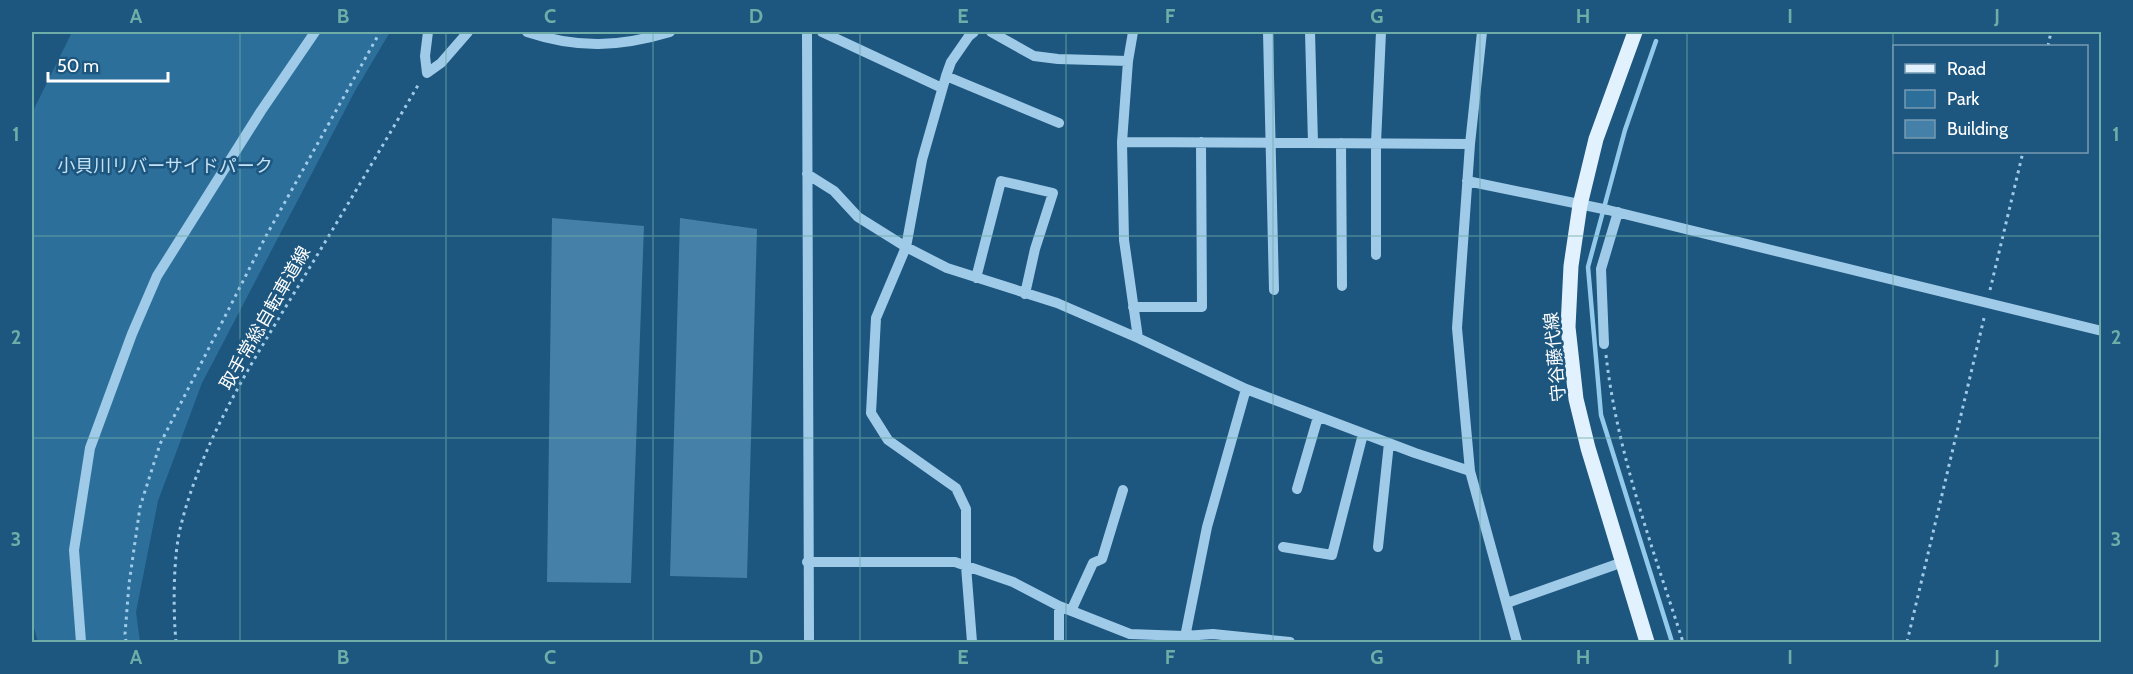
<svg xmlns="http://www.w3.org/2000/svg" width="2133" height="674" viewBox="0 0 2133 674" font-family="Cabin,'Noto Sans JP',sans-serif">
<rect width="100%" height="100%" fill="#1d567e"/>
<path fill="#2d6f9b" d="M72,32H390L355,91L202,383L158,501L136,612L140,642H38L32,621V113Z"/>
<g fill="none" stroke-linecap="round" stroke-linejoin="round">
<path stroke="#93c9ea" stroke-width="4.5" d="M1656,41L1625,130L1588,267L1601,415L1672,642"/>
</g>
<path fill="#4580a8" d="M552,218L644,226L631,583L547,582Z
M680,218L757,229L747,578L670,576Z"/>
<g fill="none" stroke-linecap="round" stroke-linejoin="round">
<path stroke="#a0cbe8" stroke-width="3" stroke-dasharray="3 4.5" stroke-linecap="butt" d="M2048,46L2051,32
M1990,290L2023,152
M1606,355C1617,453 1653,549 1683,642
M126,642L125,634L129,584L140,507L160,444L266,236L380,32
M176,642C173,611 173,555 181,525C203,438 253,361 299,285C340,218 380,150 420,82
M1907,642L1985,314"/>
<path stroke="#a0cbe8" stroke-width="10" d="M428,32L425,56L427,73L441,63L468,32
M527,32C578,49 620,47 670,32
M807,32L809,642
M822,32L942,88
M991,32L1034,56L1058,59L1128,61
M1133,32L1128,61L1122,142L1124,240L1138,338
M1268,32L1274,290
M1310,32L1313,143
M1482,32L1470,144L1457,328L1470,471L1517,642
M946,76L1059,123
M1122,142L1470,144
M1341,143L1342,286
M807,174L834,191L858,217L906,247L947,268L1057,303L1138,338L1246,389L1415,453L1470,471
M1467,181L1608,210L2102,331
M1376,255V143L1381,32
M976,278L1001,181L1053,193L1035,249L1025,294
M1133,307H1202L1201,142
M1604,344L1601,269L1618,212
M1297,489L1318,417
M1283,547L1332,555L1363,434
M1378,547L1389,443
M807,562H955L1013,582L1059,606L1130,634L1184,636L1213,634L1290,642
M1507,603L1623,562
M1071,611L1093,563L1102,559L1123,490
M81,642L74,550L90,448L132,334L157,276L261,111L315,32
M972,642L966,566V509L956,488L888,440L871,413L876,318L906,247L922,160L946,76L951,62L969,36L974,32
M1059,642V606
M1184,642L1207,527L1246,389"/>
<path stroke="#e2f1fe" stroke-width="15" d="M1635,32L1596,139L1580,205L1571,266L1568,327L1576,399L1588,448L1647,642"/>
</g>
<path fill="none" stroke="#6fada8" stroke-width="1.5" stroke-opacity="0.55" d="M240,32V642M446,32V642M653,32V642M860,32V642M1066,32V642M1273,32V642M1480,32V642M1687,32V642M1893,32V642M32,236H2102M32,438H2102"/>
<g text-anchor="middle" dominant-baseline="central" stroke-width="5" stroke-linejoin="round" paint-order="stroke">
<g font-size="18" fill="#c4e2f6" stroke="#1d567e">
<text x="165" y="166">小貝川リバーサイドパーク</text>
</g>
<g font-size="18" fill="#fff" stroke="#1d567e">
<text transform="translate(265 318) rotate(-60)">取手常総自転車道線</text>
<text transform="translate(1555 357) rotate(-95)">守谷藤代線</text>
</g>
</g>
<rect width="2133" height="674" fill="none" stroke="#1d567e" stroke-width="66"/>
<rect x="1893" y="45" width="195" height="108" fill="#1d567e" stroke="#779ab2" stroke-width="1.5"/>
<rect x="1905" y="64" width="30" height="9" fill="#e2f1fe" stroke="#779ab2" stroke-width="1.5"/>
<text x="1947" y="75" font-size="18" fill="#ffffff">Road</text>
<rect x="1905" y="90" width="30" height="18" fill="#2d6f9b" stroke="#779ab2" stroke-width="1.5"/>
<text x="1947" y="105" font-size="18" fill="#ffffff">Park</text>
<rect x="1905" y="120" width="30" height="18" fill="#4580a8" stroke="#779ab2" stroke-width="1.5"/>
<text x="1947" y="135" font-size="18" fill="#ffffff">Building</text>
<path d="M48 72v9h120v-9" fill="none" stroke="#ffffff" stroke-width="3"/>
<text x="57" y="72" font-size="18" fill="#ffffff" stroke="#1d567e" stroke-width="4.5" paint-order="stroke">50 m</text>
<rect x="33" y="33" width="2067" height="608" fill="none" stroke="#6fada8" stroke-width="2"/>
<g font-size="20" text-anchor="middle" font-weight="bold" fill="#6fada8">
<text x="136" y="23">A</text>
<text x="343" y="23">B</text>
<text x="550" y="23">C</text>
<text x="756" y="23">D</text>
<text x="963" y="23">E</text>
<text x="1170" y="23">F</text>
<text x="1377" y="23">G</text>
<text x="1583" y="23">H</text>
<text x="1790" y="23">I</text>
<text x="1997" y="23">J</text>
<text x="16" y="141">1</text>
<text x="2116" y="141">1</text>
<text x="16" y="344">2</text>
<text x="2116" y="344">2</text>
<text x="16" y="546">3</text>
<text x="2116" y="546">3</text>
<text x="136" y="664">A</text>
<text x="343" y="664">B</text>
<text x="550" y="664">C</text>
<text x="756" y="664">D</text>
<text x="963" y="664">E</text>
<text x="1170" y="664">F</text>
<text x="1377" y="664">G</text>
<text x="1583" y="664">H</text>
<text x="1790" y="664">I</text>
<text x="1997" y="664">J</text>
</g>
</svg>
